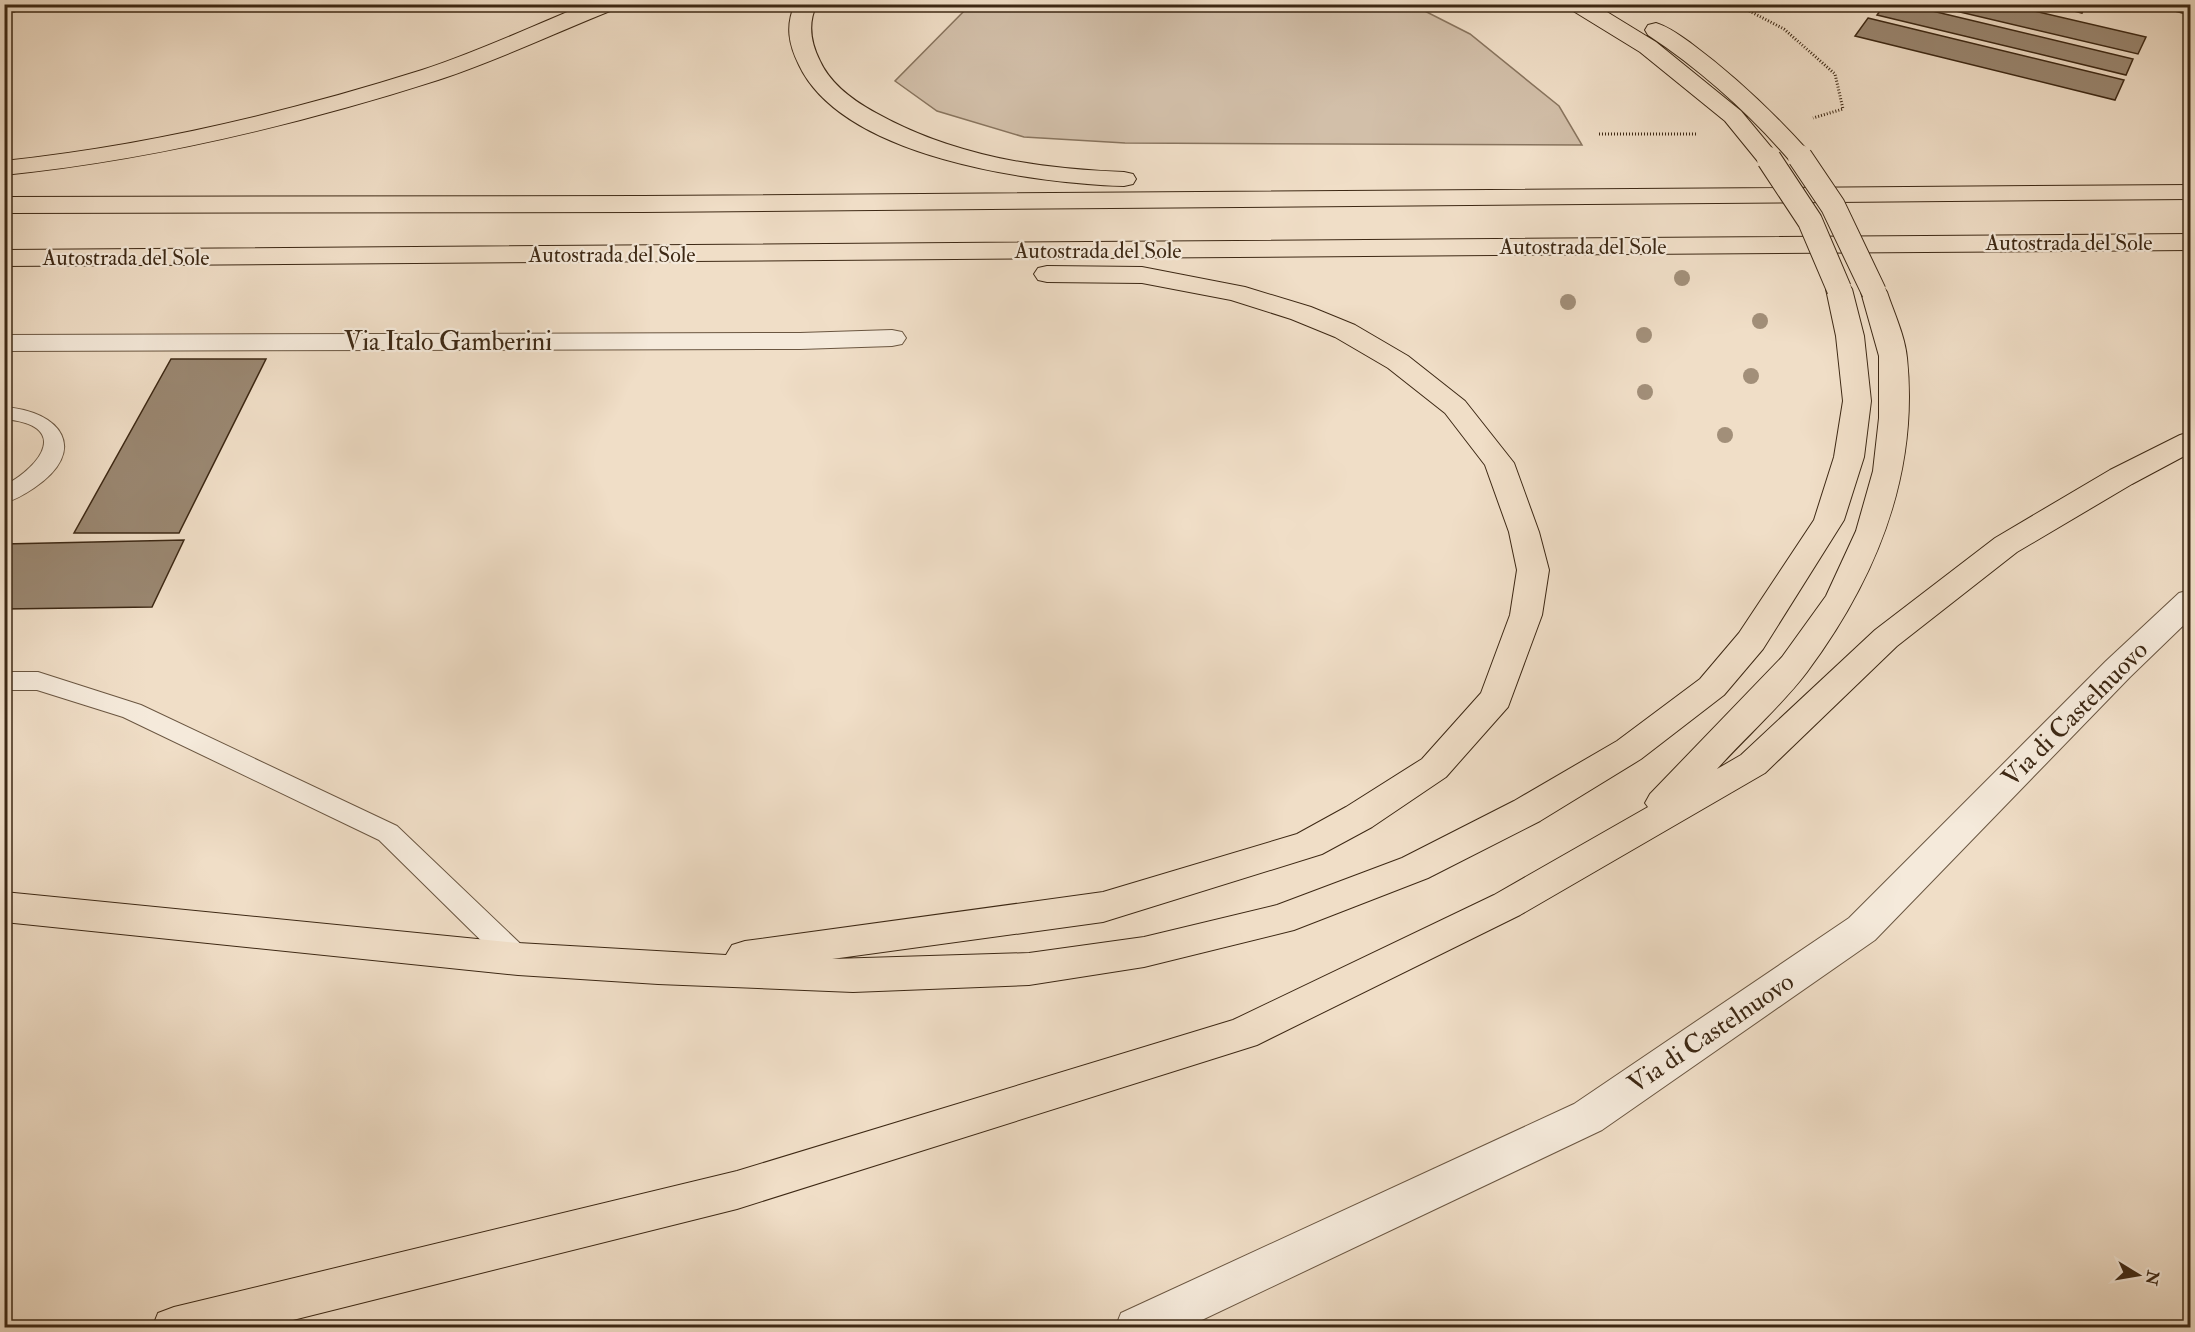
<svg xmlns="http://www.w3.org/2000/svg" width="2195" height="1332" viewBox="0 0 2195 1332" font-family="'IM FELL Double Pica',serif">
<rect width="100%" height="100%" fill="#f0dec7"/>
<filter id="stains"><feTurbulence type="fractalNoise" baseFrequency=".00333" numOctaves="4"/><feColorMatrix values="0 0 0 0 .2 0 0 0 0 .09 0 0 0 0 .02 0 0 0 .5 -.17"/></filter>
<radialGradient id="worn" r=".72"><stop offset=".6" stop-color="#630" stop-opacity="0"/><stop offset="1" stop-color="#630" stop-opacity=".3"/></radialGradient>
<path fill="#d2bfa9" stroke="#88745e" stroke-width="1.5" d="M970,5H1413L1470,34L1559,106L1582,145L1125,143L1024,137L937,111L895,81Z"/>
<path fill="#9a8771" stroke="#3d2814" stroke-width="1.5" d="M4,4H34L14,12L4,8Z
M1885,4H1903L2133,59L2126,75L1877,15Z
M1926,4H2004L2146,37L2138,54Z
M2048,4H2086L2082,13Z
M2148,4H2190V15Z
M1868,18L2124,80L2115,100L1855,36Z
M171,359H266L179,533H74Z
M184,540L152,607L4,609V544Z"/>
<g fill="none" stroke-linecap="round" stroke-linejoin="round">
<g stroke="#6a5641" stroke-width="2">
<path id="service" d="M4,407C61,411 90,450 34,488C25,494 15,500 4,503V486C43,465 70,425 4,419Z
M4,672H38L141,705L397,826L528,951L532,959L528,967L518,970L508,967L379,840L123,717L37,690H4Z"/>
</g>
<g stroke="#6a5641" stroke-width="2">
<path id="minor" d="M892,330L902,332L906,338L902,344L892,346L800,349L4,351V335L800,333Z
M2190,590V619L2130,677L1875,940L1602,1130L1185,1328H1115L1121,1313L1574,1104L1849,918L2106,661L2179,593Z"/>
</g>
<g stroke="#3d2814" stroke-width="2">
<path id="motorway" d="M587,4H617L615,9C557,32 497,61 438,80C297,125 151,160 4,175V161C146,146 286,113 422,70C478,52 532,26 587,4Z
M795,4H817C807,24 811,43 820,61C831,85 854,101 876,113C953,156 1038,169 1124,172L1133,174L1136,179L1133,184L1124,186C1033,183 843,158 799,65C789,45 785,26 795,4Z
M1568,4H1594L1656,42L1741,111L1781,159L1778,164L1769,166L1760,164L1725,121L1640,52L1570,9Z
M1656,23C1669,27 1681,36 1692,44C1735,76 1773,112 1809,152L1812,157L1809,162L1800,164L1791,162C1749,113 1702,71 1648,35L1645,30L1648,25Z
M2190,185V199L643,212L4,213V197L643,196Z
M2190,234V250L4,266V250Z
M1047,266L1142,267L1245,287L1311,307L1355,325L1408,356L1465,401L1514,463L1539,532L1549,570L1542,615L1508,707L1446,777L1372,827L1322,854L1103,922L832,959L1029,953L1144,937L1277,905L1402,858L1514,801L1617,741L1700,679L1739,633L1814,520L1834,457L1843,401L1836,336L1826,289L1830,283L1839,281L1848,283L1852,289L1864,336L1871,401L1864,457L1844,520L1763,649L1724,695L1641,759L1540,821L1428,878L1294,930L1144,967L1029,985L853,992L658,984L518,975L4,922V892L518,943L726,955L732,945L745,941L1103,892L1297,834L1346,807L1422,759L1481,693L1510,615L1517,570L1509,532L1485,465L1445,413L1388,368L1335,337L1291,319L1231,300L1142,283L1047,282L1038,280L1034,274L1038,268Z
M1874,284L1883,286L1887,292C1894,313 1905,336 1907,358C1919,475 1876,579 1807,672C1782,705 1745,738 1717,769L1741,755L1875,630L1995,538L2110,470L2180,435L2190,432V453L2132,484L2017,552L1897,646L1765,773L1520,915L1257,1045L737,1209L261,1328H152L158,1313L174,1307L737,1171L1233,1020L1494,895L1648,807L1645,803L1650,794L1782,657L1826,596L1856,531L1873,471L1879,418V356L1861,292L1865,286Z"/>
</g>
<path stroke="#3d2814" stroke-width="3" stroke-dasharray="1 2" stroke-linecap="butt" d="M1736,4L1784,29L1835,74L1843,109L1813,118
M1599,134H1697"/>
<use href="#service" fill="#f5eadb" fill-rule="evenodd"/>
<use href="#minor" fill="#f5eadb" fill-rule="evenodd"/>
<use href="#motorway" fill="#f0dec7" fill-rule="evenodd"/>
<g stroke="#3d2814" stroke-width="26" stroke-linecap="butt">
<path id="motorway-bridge" d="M1800,157L1833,206L1874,292
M1769,159L1810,221L1839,289"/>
</g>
<use href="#motorway-bridge" stroke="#f0dec7" stroke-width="24"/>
</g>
<g fill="#a28f79">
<circle cx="1682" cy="278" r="8"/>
<circle cx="1568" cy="302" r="8"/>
<circle cx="1760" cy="321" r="8"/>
<circle cx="1644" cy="335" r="8"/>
<circle cx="1751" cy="376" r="8"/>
<circle cx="1645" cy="392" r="8"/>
<circle cx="1725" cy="435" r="8"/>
</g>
<g text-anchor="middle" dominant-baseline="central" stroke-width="4.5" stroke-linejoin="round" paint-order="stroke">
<g font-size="22" fill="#3d2814" stroke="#f5eadb">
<text x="2069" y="243">Autostrada del Sole</text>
<text x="1583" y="247">Autostrada del Sole</text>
<text x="1098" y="251">Autostrada del Sole</text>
<text x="612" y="255">Autostrada del Sole</text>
<text x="126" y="258">Autostrada del Sole</text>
</g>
<g font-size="26" fill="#3d2814" stroke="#f5eadb">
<text x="448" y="342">Via Italo Gamberini</text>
<text transform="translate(2075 714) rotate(-45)">Via di Castelnuovo</text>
<text transform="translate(1711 1033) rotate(-34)">Via di Castelnuovo</text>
</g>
</g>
<rect width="2195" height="1332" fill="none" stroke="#f0dec7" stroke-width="24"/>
<rect x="6" y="6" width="2183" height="1320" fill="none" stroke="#3d2814" stroke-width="3"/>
<rect x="12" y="12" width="2171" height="1308" fill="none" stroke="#3d2814" stroke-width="1.5"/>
<g transform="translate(2138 1275) rotate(101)" stroke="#f5eadb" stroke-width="4.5" paint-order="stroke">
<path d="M0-4.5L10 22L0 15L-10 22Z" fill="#3d2814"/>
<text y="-9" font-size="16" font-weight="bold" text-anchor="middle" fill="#3d2814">N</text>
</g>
<rect width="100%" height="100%" filter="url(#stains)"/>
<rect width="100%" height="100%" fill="url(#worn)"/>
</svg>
